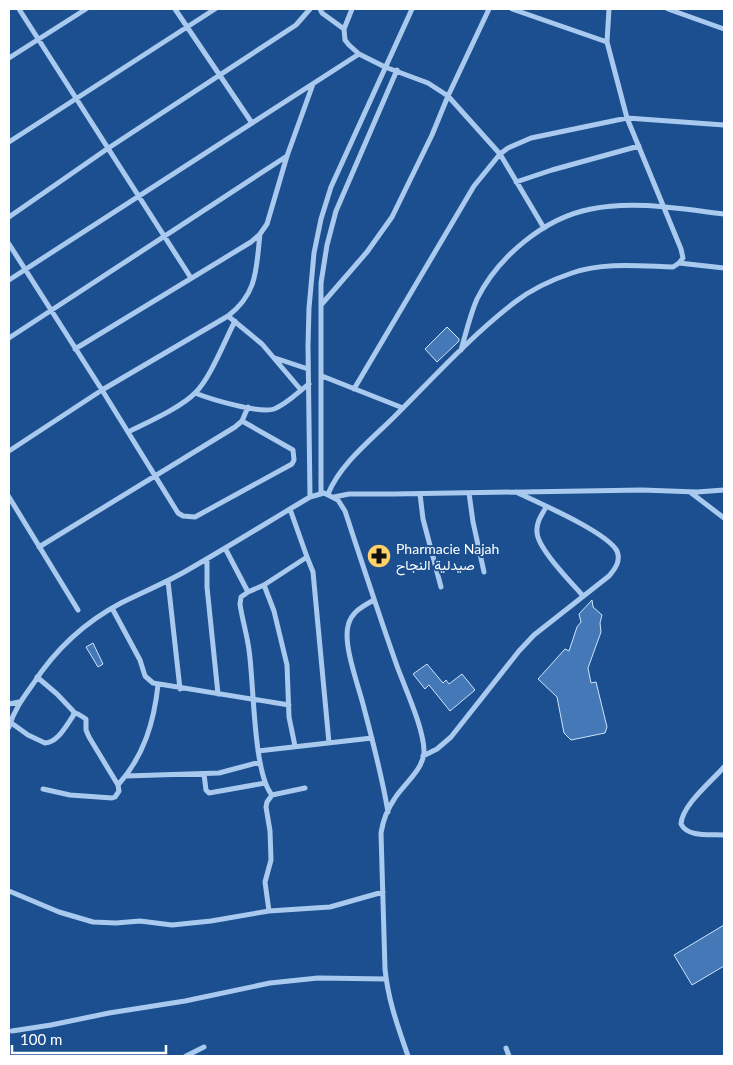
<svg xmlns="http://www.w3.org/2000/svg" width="733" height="1065" viewBox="0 0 733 1065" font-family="Lato,Vazirmatn,sans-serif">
<rect width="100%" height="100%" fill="#1b4f8f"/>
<path fill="#4478b7" stroke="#cfe3fa" d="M447,327L459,339V341L437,362L425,349Z
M592,600L593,607L602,615L600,623L601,632L588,668L591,683L596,682L607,727L605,733L571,740L564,733L557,697L538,679L565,649L569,651L577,627L581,622L579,614Z
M93,643L103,664L98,667L86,647Z
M427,664L443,683L446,680L449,684L462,674L475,690L450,711L429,685L425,689L413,674Z
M724,925V966L692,985L674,955Z"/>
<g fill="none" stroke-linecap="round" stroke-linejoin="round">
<path stroke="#a9c9ee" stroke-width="5" d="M19,9L191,278
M175,9L252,123
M320,9L322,13L344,29
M352,9L344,29L345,40L349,45L359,54L385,67L428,83L448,96L500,154L544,228
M512,9L607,42
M668,9L724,29
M9,58L86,9
M9,142L215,9
M516,182L552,170L639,146
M9,217L107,149L296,25L310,9
M9,244L102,390L178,513L183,516L195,517L292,464L294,460L293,450L242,421
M679,263L724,268
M9,280L359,54
M321,305L367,252L392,217L432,135L448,96L489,9
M228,316L262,344L301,390
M9,338L287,156
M75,349L251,242L260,234L267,224L287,156L313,84
M461,350C466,333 470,315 477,299C498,257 544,218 591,209C634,200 681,209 724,214
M275,358L308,369
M322,376L403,408
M354,389L474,186L500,154L508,148L531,138L627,118L724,125
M195,393C210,399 260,414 274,409C287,404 298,392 309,384
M128,432C146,423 182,407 195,393C210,379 225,340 235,321
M9,451L102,390L228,316C258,293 256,269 260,234
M690,492L724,518
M321,493V283L327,245L336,211L397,70
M469,493L473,522L484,572
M328,494C341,463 371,440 394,417C433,378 471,336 515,302C532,289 551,280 572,273C604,262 639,266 673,267L679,263L683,258L681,249L627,118L607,42L609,9
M420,494L423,519L441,587
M9,497L78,610
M310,497L308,346L309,308L314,253L321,219L331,187L412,9
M334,497L349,494H393L642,490L697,492L724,490
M546,507C542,515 536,522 537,532C537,548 572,583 583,596
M39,547L235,427L242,421L248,407
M225,548L248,592L264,585L307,557L290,509
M307,557L313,572L329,743
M207,559V587L218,694
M168,581L180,689
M264,585L274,611L287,665L289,717L295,746
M248,592L241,597L240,604C242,619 247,634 249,650C254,682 253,773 272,795L305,788
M374,600C363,606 351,612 348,626C343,646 359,687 364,708C373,742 382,776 388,812
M112,608L140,660L145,676L153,683L289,705
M9,704L19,702
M10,722L28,735L45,743C58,742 66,726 73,716L74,712L57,694L37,677
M9,727C14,710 23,698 33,684C55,650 85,622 121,603C143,592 165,583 186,571C228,547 268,522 310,497L324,493L338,500L345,511C362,563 379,615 397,666C405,688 425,731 424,753C422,771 404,784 395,798C388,808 383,820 381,833L385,969C388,1000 398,1027 408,1056
M258,751L372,738
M423,756L437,749L451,737L519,651L534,635L609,576C615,569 621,561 617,551C607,532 537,502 516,492
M724,767C712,781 682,805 681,824C688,838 711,834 724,835
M204,774L206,790L209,793L265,783
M126,776L219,773L260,762
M118,785C144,756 154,722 158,685
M43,789L70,795L112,798L115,797L119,791L118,785L89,737L86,730V719L78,714L74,713
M9,891L59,912L93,922L116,923L140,921L172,925L211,921L269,911L330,907L383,892
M269,911L265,882L271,860L270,831L266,807L267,802L272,795
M12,1031L51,1025L109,1013L185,1001L270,983L318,978L386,979
M506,1048L509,1056
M186,1056L204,1047"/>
</g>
<defs>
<g id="pharmacy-disc" transform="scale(1.25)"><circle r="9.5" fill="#ffd166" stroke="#1b4f8f"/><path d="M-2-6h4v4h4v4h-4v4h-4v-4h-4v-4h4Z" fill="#111"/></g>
</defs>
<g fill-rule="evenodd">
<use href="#pharmacy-disc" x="379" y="556"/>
</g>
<g text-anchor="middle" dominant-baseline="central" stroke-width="4" stroke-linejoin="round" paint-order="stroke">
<g font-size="14" fill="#fff" stroke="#1b4f8f" text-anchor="start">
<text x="396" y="548">Pharmacie Najah<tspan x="396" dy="16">صيدلية النجاح</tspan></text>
</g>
</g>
<rect width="733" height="1065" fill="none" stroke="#ffffff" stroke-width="20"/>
<path d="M12 1045v8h154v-8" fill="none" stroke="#ffffff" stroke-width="2.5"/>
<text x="20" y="1045" font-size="15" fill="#ffffff" stroke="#1b4f8f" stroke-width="4" paint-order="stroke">100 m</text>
</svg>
